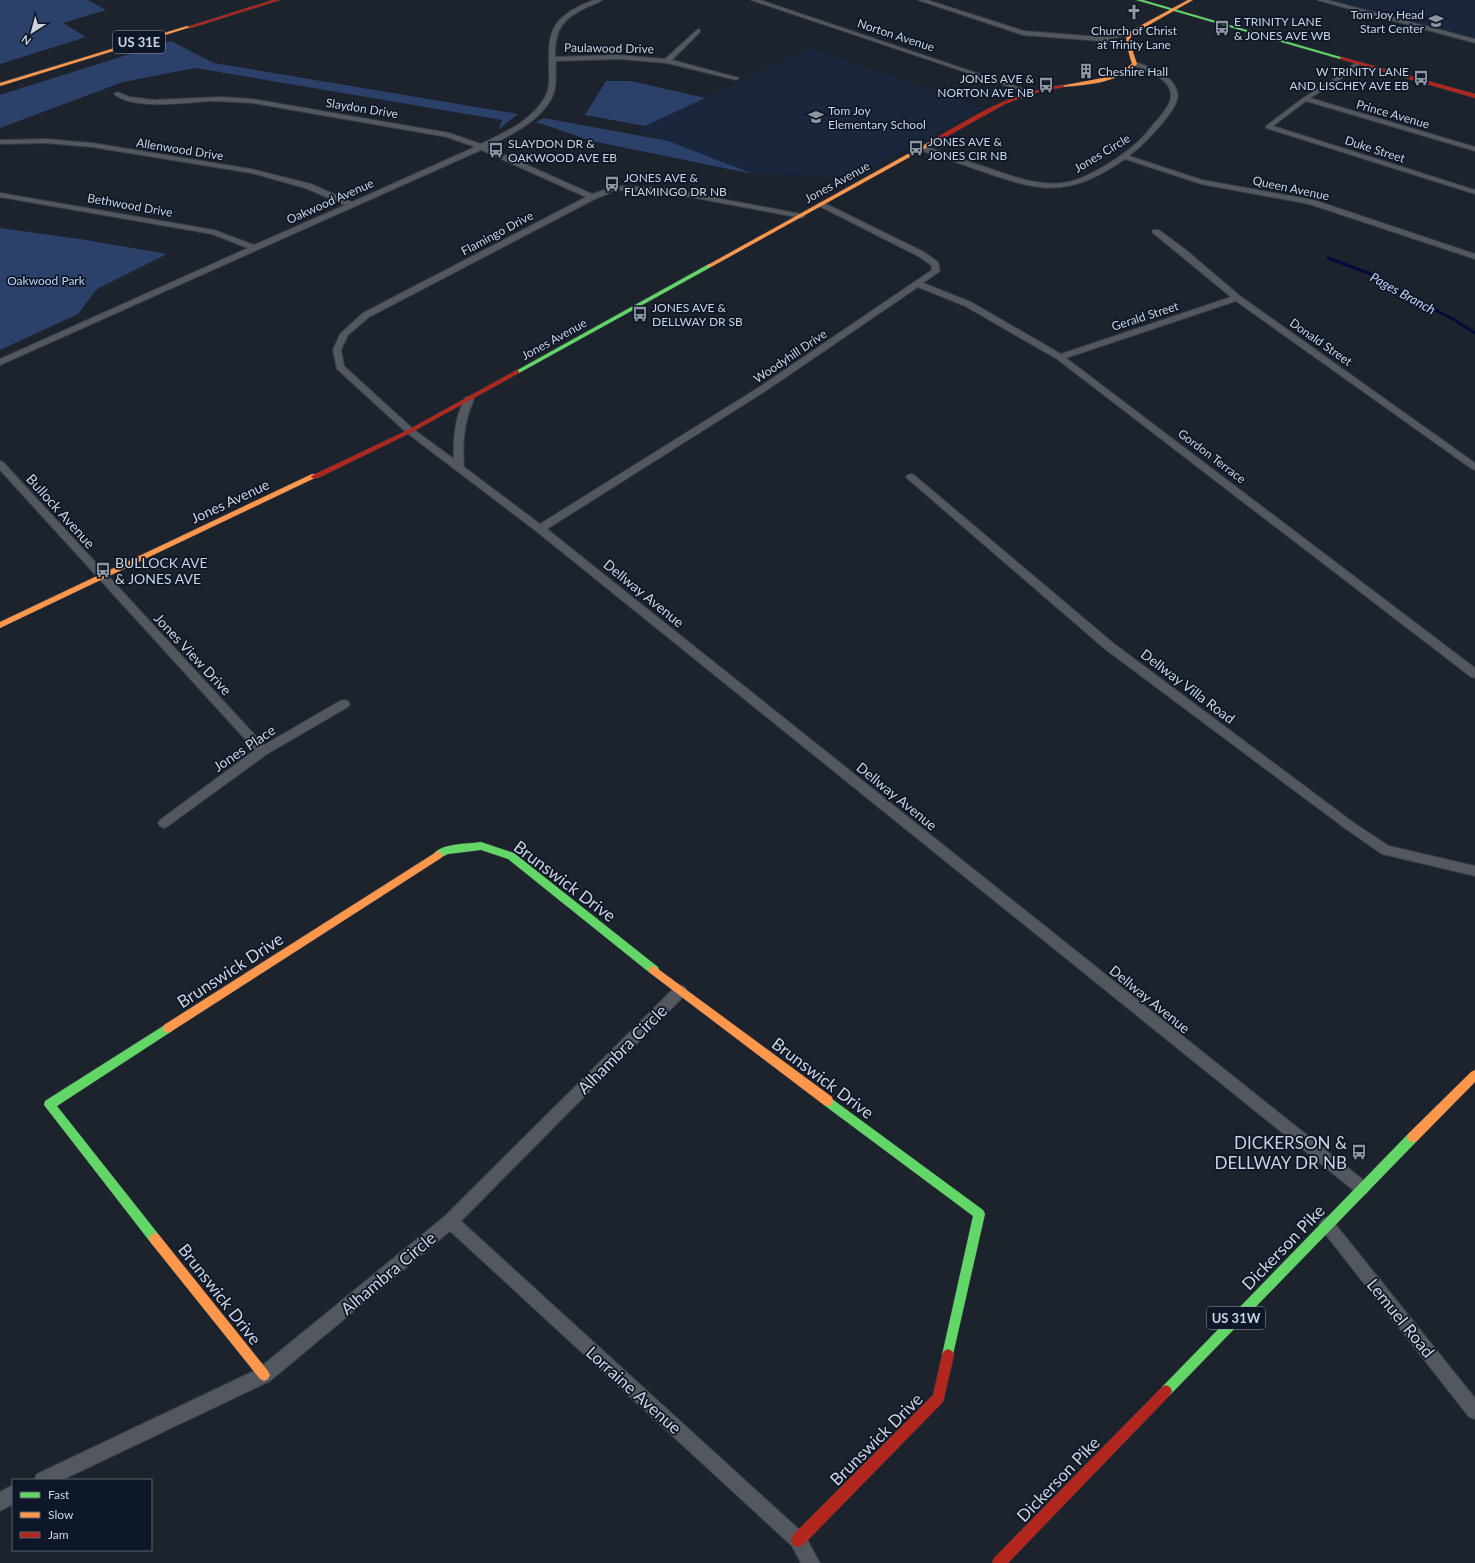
<svg xmlns="http://www.w3.org/2000/svg" width="1475" height="1563" viewBox="0 0 1475 1563" font-family="Lato,sans-serif">
<rect width="100%" height="100%" fill="#1d232d"/>
<path fill="#1a263c" d="M1320,0H1475V42Z
M810,48L984,108L852,177L753,174L637,130Z"/>
<path fill="#2c416a" d="M0,0H88L106,10L63,23L86,37L0,64Z
M171,41L214,63L518,114L499,129L502,120L195,68L123,82L0,128V95Z
M606,81H631L705,98L645,126L585,115Z
M544,118L668,141L753,174L592,141L536,122Z
M0,228L86,240L167,254L97,289L78,314L0,350Z"/>
<g fill="none" stroke-linecap="round" stroke-linejoin="round">
<path stroke="#030a3a" stroke-width="3" d="M1328,258L1371,274L1407,296L1453,319L1475,333"/>
<g stroke="#383d45" stroke-width="2">
<path id="street" d="M594,0H602C597,4 591,5 585,8C561,20 555,30 555,57L618,55L665,59L698,29L700,30V32L672,60L739,78L736,80L667,63L618,59L556,61C555,70 557,82 554,92C546,118 510,136 487,147L592,194L616,186L664,188L801,214L805,216L801,218L664,192L617,190L595,199L369,317L348,335L341,350L344,366L413,429L454,459C453,438 455,415 466,397H472L474,399C464,421 462,443 464,467L540,524L761,386L932,270L931,265L918,256L819,206L818,204L822,202L924,252L938,262L940,271L923,283L971,302L1061,354L1231,297L1152,232L1153,230H1159L1186,250L1240,296L1475,463V470L1472,469L1236,301L1066,358L1475,668V678L1471,677L1057,359L965,306L918,287L767,390L547,529L1367,1183L1370,1188L1367,1193L1362,1195L1357,1193L536,531L407,433L337,369L333,350L340,334L363,313L586,197L481,150L0,365V359L248,248L212,234L0,197V193L214,230L254,245L345,205L305,188L251,173L92,147L46,143L0,144V140L46,139L92,143L251,169L311,184L352,202L475,147L447,137L252,103C237,102 223,101 208,101C184,103 133,110 114,94L117,92L130,97L154,100L221,97L252,99L449,133L481,144C504,133 536,119 547,93C550,86 549,77 549,69C549,58 548,46 551,36C555,17 577,6 594,0Z
M751,0H760L1033,92L1028,93Z
M918,0H927L1024,31L1100,37L1129,32L1132,34L1131,35L1108,39L1131,47L1128,49L1100,41L1023,35Z
M1317,0H1327L1475,39V43Z
M1135,62C1151,67 1182,79 1177,100C1175,108 1169,114 1164,121C1153,134 1143,145 1129,156L1202,180L1314,200L1475,254V259L1309,204L1201,184L1125,159C1060,204 1032,188 964,165C953,161 926,154 918,148L919,146H925C946,154 967,161 988,168C1012,176 1036,186 1062,183C1085,181 1123,156 1140,140C1147,133 1153,124 1160,117C1166,109 1174,100 1170,90C1166,77 1144,70 1133,65V63Z
M1356,62L1361,63L1338,81L1310,98L1475,147V151L1306,101L1273,126L1475,190V194L1266,128V126L1303,98L1334,79Z
M0,461L3,462L264,745L340,701L344,700L348,701L350,704L348,707L267,754L168,826L164,828L160,826L158,823L160,820L255,750L0,470Z
M911,474L914,475L1113,643L1354,823L1389,846L1475,866V876L1382,854L1346,829L1105,649L908,479L906,477L908,475Z
M680,985L685,987L687,991L685,995L461,1221L804,1534L820,1563H801L792,1546L450,1231L270,1381L62,1480H34L37,1474L258,1369L445,1216L675,987Z
M1327,1217L1332,1220L1475,1398V1419L1469,1417L1322,1230L1319,1225L1322,1220Z
M13,1485V1504L0,1511V1492Z"/>
</g>
<g stroke="#383d45" stroke-width="1">
<path id="fast" d="M1136,0H1143L1344,58L1340,59Z
M709,264L711,265V267L519,373H515L514,372Z
M481,842L514,853L658,967L659,970L658,973L654,974L650,973L508,859L481,850L448,854L438,859L435,858L433,855C440,843 468,844 481,842Z
M168,1023L172,1025L173,1028L172,1031L57,1106L159,1235L161,1239L159,1243L155,1245L151,1243L44,1105L45,1101Z
M828,1096L983,1210L985,1214L952,1359L948,1361L944,1359L942,1355L973,1216L824,1105L823,1101L824,1097Z
M1413,1132L1417,1133L1419,1137L1417,1141L1170,1395L1166,1397L1162,1395L1160,1391L1162,1387L1409,1133Z"/>
</g>
<g stroke="#383d45" stroke-width="1">
<path id="slow" d="M1188,0H1193L1131,35L1130,43L1137,64C1118,83 1087,85 1062,87L1060,86L1108,77L1125,69L1132,64L1126,43L1127,33Z
M187,26L191,27L0,86V83Z
M933,140L935,141V143L711,267L706,266Z
M312,474H318L319,476L0,628V622Z
M438,851L441,852L443,855L441,858L172,1031L168,1033L164,1031L163,1028L164,1025Z
M654,966L832,1097L833,1101L832,1105L828,1106L824,1105L650,973L649,970L650,967Z
M1475,1070V1082L1417,1141L1413,1142L1409,1141L1407,1137L1409,1133L1471,1072Z
M155,1233L159,1235L268,1371L270,1375L268,1379L264,1381L260,1379L151,1243L149,1239L151,1235Z"/>
</g>
<g stroke="#383d45" stroke-width="1">
<path id="jam" d="M273,0H280L191,28L187,27Z
M1342,57L1475,94V98L1340,59V58Z
M1062,85L1064,86V87L1034,93L1005,104L935,143L930,142C938,136 948,131 957,126C992,105 1022,91 1062,85Z
M517,370L519,371V373L412,432L318,478H312L311,476L408,430Z
M948,1349L952,1351L954,1355L943,1402L803,1545L798,1547L793,1545L791,1540L793,1535L933,1395L942,1355L944,1351Z
M1166,1385L1170,1387L1172,1391L1170,1395L1008,1563H992L994,1558L1162,1387Z"/>
</g>
<use href="#street" fill="#53575e" fill-rule="evenodd"/>
<use href="#fast" fill="#63d668" fill-rule="evenodd"/>
<use href="#slow" fill="#ff974d" fill-rule="evenodd"/>
<use href="#jam" fill="#b3261e" fill-rule="evenodd"/>
</g>
<defs>
<g id="church-bare" transform="scale(1.2)"><path d="M-1.2-6h2.4v3.5h3.3v2.4h-3.3V6h-2.4V-.1h-3.3v-2.4h3.3Z" fill="#8f95a1" stroke="#0e1728" stroke-width="2.5" paint-order="stroke"/></g>
<g id="school-bare" transform="scale(1.2)"><path d="M0-5L7-2L0 1L-7-2ZM-4 1L0 2.5L4 1V4Q0 6-4 4Z" fill="#8f95a1" stroke="#0e1728" stroke-width="2.5" paint-order="stroke"/></g>
<g id="bus-bare" transform="scale(1.2)"><path d="M-5-6H5V4H4V6H2V4H-2V6H-4V4H-5ZM-3.5-4V0h7V-4ZM-3.5 1.2v1.5H-2V1.2ZM2 1.2v1.5H3.5V1.2Z" fill="#8f95a1" stroke="#0e1728" stroke-width="2.5" paint-order="stroke"/></g>
<g id="building-bare" transform="scale(1.2)"><path d="M-4-6H4V6H1V3H-1V6H-4ZM-2.5-4.3h1.7v1.8h-1.7ZM.8-4.3h1.7v1.8H.8ZM-2.5-1h1.7V.8h-1.7ZM.8-1h1.7V.8H.8Z" fill="#8f95a1" stroke="#0e1728" stroke-width="2.5" paint-order="stroke"/></g>
</defs>
<g fill-rule="evenodd">
<use href="#church-bare" x="1134" y="12"/>
<use href="#school-bare" x="1436" y="21"/>
<use href="#bus-bare" x="1222" y="28"/>
<use href="#building-bare" x="1086" y="71"/>
<use href="#bus-bare" x="1421" y="78"/>
<use href="#bus-bare" x="1046" y="85"/>
<use href="#school-bare" x="816" y="117"/>
<use href="#bus-bare" x="916" y="148"/>
<use href="#bus-bare" x="496" y="150"/>
<use href="#bus-bare" x="612" y="184"/>
<use href="#bus-bare" x="640" y="314"/>
<use href="#bus-bare" x="103" y="570"/>
<use href="#bus-bare" x="1359" y="1152"/>
</g>
<g text-anchor="middle" dominant-baseline="central" stroke-width="3.5" stroke-linejoin="round" paint-order="stroke">
<g font-size="12" fill="#ccd3df" stroke="#0e1728" text-anchor="start">
<text x="1424" y="14" text-anchor="end">Tom Joy Head<tspan x="1424" dy="14">Start Center</tspan></text>
<text x="1234" y="21">E TRINITY LANE<tspan x="1234" dy="14">&amp; JONES AVE WB</tspan></text>
<text x="1134" y="30" text-anchor="middle">Church of Christ<tspan x="1134" dy="14">at Trinity Lane</tspan></text>
<text x="1098" y="71">Cheshire Hall</text>
<text x="1409" y="71" text-anchor="end">W TRINITY LANE<tspan x="1409" dy="14">AND LISCHEY AVE EB</tspan></text>
<text x="1034" y="78" text-anchor="end">JONES AVE &amp;<tspan x="1034" dy="14">NORTON AVE NB</tspan></text>
<text x="828" y="110">Tom Joy<tspan x="828" dy="14">Elementary School</tspan></text>
<text x="928" y="141">JONES AVE &amp;<tspan x="928" dy="14">JONES CIR NB</tspan></text>
<text x="508" y="143">SLAYDON DR &amp;<tspan x="508" dy="14">OAKWOOD AVE EB</tspan></text>
<text x="624" y="177">JONES AVE &amp;<tspan x="624" dy="14">FLAMINGO DR NB</tspan></text>
<text x="652" y="307">JONES AVE &amp;<tspan x="652" dy="14">DELLWAY DR SB</tspan></text>
</g>
<g font-size="12" fill="#ccd3df" stroke="#0e1728">
<text transform="translate(896 35) rotate(18)">Norton Avenue</text>
<text transform="translate(609 48) rotate(1)">Paulawood Drive</text>
<text transform="translate(362 108) rotate(9)">Slaydon Drive</text>
<text transform="translate(1393 114) rotate(16)">Prince Avenue</text>
<text transform="translate(180 149) rotate(9)">Allenwood Drive</text>
<text transform="translate(1375 149) rotate(18)">Duke Street</text>
<text transform="translate(1102 153) rotate(-31)">Jones Circle</text>
<text transform="translate(837 182) rotate(-29)">Jones Avenue</text>
<text transform="translate(1291 188) rotate(12)">Queen Avenue</text>
<text transform="translate(330 201) rotate(-24)">Oakwood Avenue</text>
<text transform="translate(130 205) rotate(10)">Bethwood Drive</text>
<text transform="translate(497 233) rotate(-28)">Flamingo Drive</text>
<text transform="translate(1145 316) rotate(-18)">Gerald Street</text>
<text transform="translate(554 339) rotate(-29)">Jones Avenue</text>
<text transform="translate(1321 342) rotate(35)">Donald Street</text>
<text transform="translate(790 356) rotate(-34)">Woodyhill Drive</text>
<text transform="translate(1212 456) rotate(37)">Gordon Terrace</text>
</g>
<g font-size="12" fill="#bfd3f5" stroke="#0e1728">
<text x="46" y="280">Oakwood Park</text>
</g>
<g fill="#0e1728" stroke="#939ba8" stroke-width="1">
<rect x="113" y="31" width="52" height="22" rx="3"/>
<rect x="1207" y="1307" width="58" height="22" rx="3"/>
</g>
<g font-size="13" font-weight="bold" fill="#ccd3df">
<text x="139" y="42">US 31E</text>
<text x="1236" y="1318">US 31W</text>
</g>
<g font-size="13" font-style="italic" fill="#c2d5f8" stroke="#0e1728">
<text transform="translate(1403 293) rotate(29)">Pages Branch</text>
</g>
<g font-size="14" fill="#ccd3df" stroke="#0e1728">
<text transform="translate(230 501) rotate(-25)">Jones Avenue</text>
<text transform="translate(61 511) rotate(48)">Bullock Avenue</text>
<text transform="translate(644 593) rotate(39)">Dellway Avenue</text>
<text transform="translate(193 654) rotate(47)">Jones View Drive</text>
<text transform="translate(1188 686) rotate(37)">Dellway Villa Road</text>
<text transform="translate(244 748) rotate(-34)">Jones Place</text>
<text transform="translate(897 796) rotate(39)">Dellway Avenue</text>
<text transform="translate(1150 999) rotate(39)">Dellway Avenue</text>
</g>
<g font-size="14" fill="#ccd3df" stroke="#0e1728" text-anchor="start">
<text x="115" y="562">BULLOCK AVE<tspan x="115" dy="16">&amp; JONES AVE</tspan></text>
</g>
<g font-size="17" fill="#ccd3df" stroke="#0e1728">
<text transform="translate(565 881) rotate(37)">Brunswick Drive</text>
<text transform="translate(230 970) rotate(-33)">Brunswick Drive</text>
<text transform="translate(622 1049) rotate(-45)">Alhambra Circle</text>
<text transform="translate(823 1078) rotate(37)">Brunswick Drive</text>
<text transform="translate(1283 1247) rotate(-46)">Dickerson Pike</text>
<text transform="translate(388 1273) rotate(-40)">Alhambra Circle</text>
<text transform="translate(220 1294) rotate(52)">Brunswick Drive</text>
<text transform="translate(1401 1318) rotate(51)">Lemuel Road</text>
<text transform="translate(634 1390) rotate(42)">Lorraine Avenue</text>
<text transform="translate(876 1439) rotate(-45)">Brunswick Drive</text>
<text transform="translate(1058 1479) rotate(-46)">Dickerson Pike</text>
</g>
<g font-size="17" fill="#ccd3df" stroke="#0e1728" text-anchor="end">
<text x="1347" y="1142">DICKERSON &amp;<tspan x="1347" dy="20">DELLWAY DR NB</tspan></text>
</g>
</g>
<rect x="12" y="1479" width="140" height="72" fill="#0e1728" stroke="#5a6271"/>
<rect x="20" y="1492" width="20" height="6" fill="#63d668" stroke="#5a6271"/>
<text x="48" y="1499" font-size="12" fill="#ccd3df">Fast</text>
<rect x="20" y="1512" width="20" height="6" fill="#ff974d" stroke="#5a6271"/>
<text x="48" y="1519" font-size="12" fill="#ccd3df">Slow</text>
<rect x="20" y="1532" width="20" height="6" fill="#b3261e" stroke="#5a6271"/>
<text x="48" y="1539" font-size="12" fill="#ccd3df">Jam</text>
<g transform="translate(32 32) rotate(216)" stroke="#0e1728" stroke-width="3" paint-order="stroke">
<path d="M0-3L7 15L0 10L-7 15Z" fill="#ccd3df"/>
<text y="-6" font-size="11" font-weight="bold" text-anchor="middle" fill="#ccd3df">N</text>
</g>
</svg>
